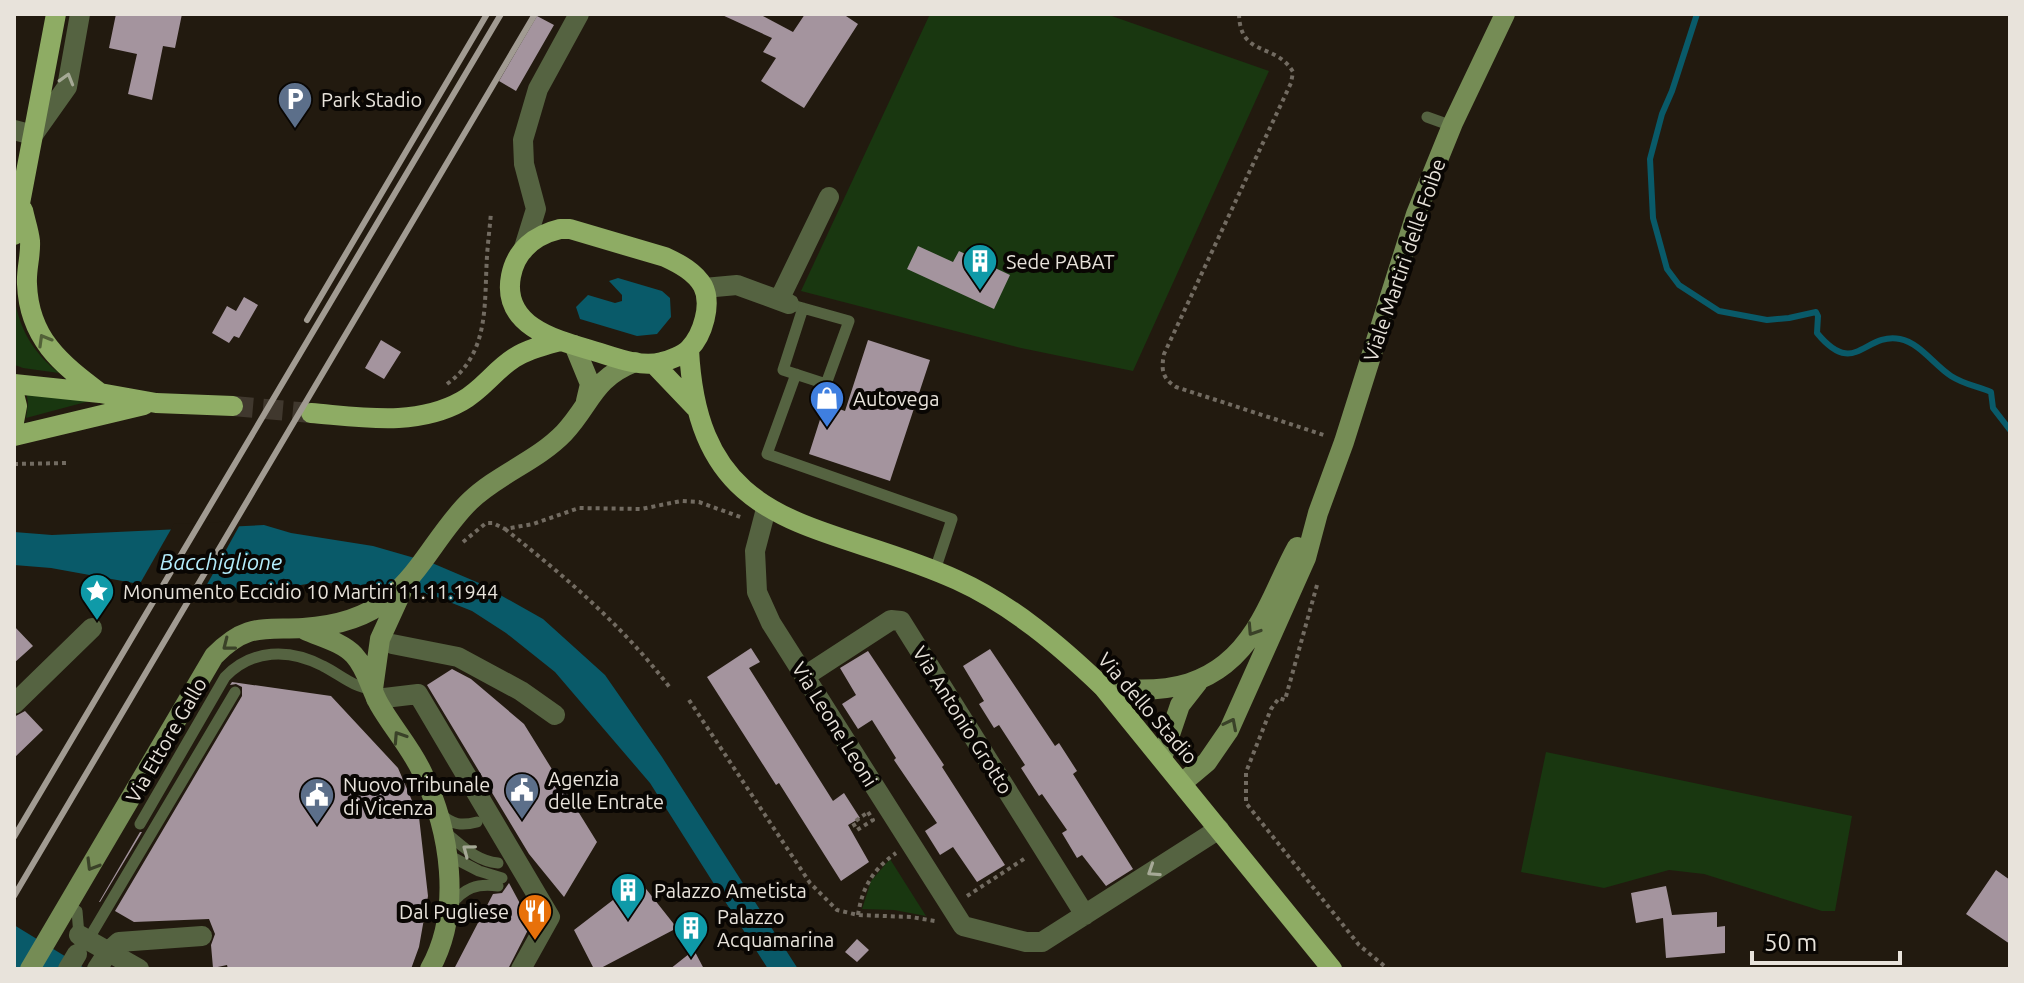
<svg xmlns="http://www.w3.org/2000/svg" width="2024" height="983" viewBox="0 0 2024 983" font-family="Ubuntu,sans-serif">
<rect width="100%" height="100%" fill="#221a0f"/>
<path fill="#193710" d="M930,14H1106L1269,71L1133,371L1021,348L801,291Z
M16,306C22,334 36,355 59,373L23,368L15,365Z
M26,391L97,399L26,418L28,403Z
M1546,752L1852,816L1835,911H1822L1704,874L1669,870L1604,888L1521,872Z
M890,859L926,916L894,910L862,909L871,881Z"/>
<path fill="#095a69" d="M618,278L662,291L670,298L671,317L657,334L637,336L580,319L576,307L588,295L615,303L622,301V295L609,281Z
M264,525L291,533L373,546L432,563L479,583L543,619L605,675L662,757L798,969H768L650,783L555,672L506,633L472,611L432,595L320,582L216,598L51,568L14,565V532L52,535Z
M14,925L86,969H14Z"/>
<path fill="#221a0f" d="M242,521L199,599L138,587L174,524Z"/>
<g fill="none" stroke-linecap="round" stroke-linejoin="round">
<path stroke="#095a69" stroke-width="6" d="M1697,14L1672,91L1662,114L1650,159L1653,218L1667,269L1679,285L1719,311L1767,320L1789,318L1816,312L1818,316L1817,333C1855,379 1864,332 1900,339C1920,343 1934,365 1951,376C1965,385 1977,386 1991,392L1993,408L2010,430"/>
</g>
<path fill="#a4949e" d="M116,14H182L175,48L163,46L152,100L128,94L137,54L109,48Z
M720,14H759L793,32L805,14H843L858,24L804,108L761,81L776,58L763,52L772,38Z
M537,16L554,25L516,91L499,81Z
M918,246L953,262L959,251L1010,275L994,309L907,269Z
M244,297L258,305L239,338L234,336L229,343L212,333L227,306L236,311Z
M381,340L401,352L384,379L365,368Z
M868,340L930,360L890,481L809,454L825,404L845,411Z
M14,626L33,646L14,663Z
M751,648L760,662L749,668L833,801L844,793L860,818L848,825L869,862L841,881L779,783L776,785L707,677Z
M990,649L1055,746L1059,743L1077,771L1073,774L1133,869L1106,886L1082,855L1077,858L1062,833L1067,830L1042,794L1039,796L1021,768L1025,765L999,725L994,728L979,704L984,701L963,666Z
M868,651L944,765L942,767L1005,865L977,882L953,847L940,855L925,831L937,823L894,760L896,758L872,720L858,729L842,704L856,695L840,668Z
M452,669L471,679L524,724L597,842L564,897L529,854L427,685Z
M232,682L331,696L398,768L419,817L428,896L419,947L411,969H228L227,965L213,968L211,945L215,934L209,919L134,922L115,911L242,696V687L236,684L230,685Z
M25,711L43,730L14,758V717Z
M140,832H142L100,902H99Z
M1996,870L2010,880V944L1966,914Z
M639,880L677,928L599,969H594L574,930Z
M509,883L531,924L508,969H454L493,894L502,893Z
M1666,886L1672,915L1717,912V927L1725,926V953L1666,958L1663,918L1636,923L1631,893Z
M857,939L869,950L857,962L845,952Z
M694,950L704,969H670Z"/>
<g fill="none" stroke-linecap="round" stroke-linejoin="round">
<path stroke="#40382e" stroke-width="20" stroke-dasharray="20 10" stroke-linecap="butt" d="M233,406L311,413"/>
<path stroke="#726b61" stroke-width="4" stroke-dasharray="4 4" stroke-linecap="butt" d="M1239,14C1240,58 1276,42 1293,72L1291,83L1164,354C1161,370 1162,378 1176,387L1327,436
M447,384C490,353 484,304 487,256C488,241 490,226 491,212
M14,464L68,463
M505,529C568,579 622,625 671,689
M463,542L486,523H493L505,529L533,524L579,508L641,509L681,501L699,502L743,518
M1317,585L1285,700L1279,698L1271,709L1246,772V803L1359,945L1388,969
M689,700L810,883L837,910L858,915L911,917L935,921
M868,812L873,820L857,830L853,823Z
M967,896L1027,857
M858,915C862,888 873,869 896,853"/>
<path stroke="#556341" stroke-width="11" d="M1427,117L1452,126
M792,305L849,321L826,384L783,370L803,308
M796,374L767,454L952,519L935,570
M441,814C452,825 462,826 477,822
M140,824L225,677C252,649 289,648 323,666C341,675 352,687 373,689
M445,832C462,845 475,861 498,863
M448,855L479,871L502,878
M451,905C464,888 477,883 498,886
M68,906L77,911L79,935
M88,940L235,692"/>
<path stroke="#556341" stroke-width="20" d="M14,130L33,135L67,87L80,14
M523,251L536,209L524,164L523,140L538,89L579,14
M704,288L737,285L789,304
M779,300L829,197
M766,509L755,551L757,592L771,623L963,926L1026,942H1042L1219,829
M392,644L458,657L521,691L555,715
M805,676L891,620L901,621L1085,915
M376,699L418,694L550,917L521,969
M14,704L92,628
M79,935L139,969
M68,969L77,954
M97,969L108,952L119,942L202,936"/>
<path stroke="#758c55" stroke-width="20" d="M574,345L590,384L586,401
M305,630C320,637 342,642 354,655C367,669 370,688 379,704C392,727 411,748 422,772C450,830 463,910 430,969
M1103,687C1166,695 1218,688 1255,630C1272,604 1282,574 1297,547
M373,689L380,639L402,591
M1162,758L1180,705L1198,682
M1182,783L1207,762L1229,730L1306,558L1318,513L1344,442L1416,214L1453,123L1505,14
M30,969L214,656C246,623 262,630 303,628C334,626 364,619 388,599C422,572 439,531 470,501C498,474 537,461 564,433C592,403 592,379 635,362"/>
<path stroke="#8eac64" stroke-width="20" d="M23,210C25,220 29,231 30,241C31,255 26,270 27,284C29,338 60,363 100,393
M560,229H570L665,257C680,264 695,272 703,286C712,304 703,335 689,349C683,355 670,360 662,362C642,368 616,358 597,352C560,341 501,328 511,276C516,250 535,235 560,229Z
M14,235L56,14
M689,349C698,536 823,519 957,580C1012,605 1059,645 1103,687L1332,969
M654,364L696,408
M14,384L100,393L156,403L233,406
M14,394L17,406L14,422
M311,413C361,417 416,427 462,401C482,390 495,370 514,358C528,349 545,345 560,341
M14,436L144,405"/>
<path stroke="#a19b92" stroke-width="6" d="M307,320L487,14
M14,837L501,14
M14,896L535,14"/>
</g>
<defs><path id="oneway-chevron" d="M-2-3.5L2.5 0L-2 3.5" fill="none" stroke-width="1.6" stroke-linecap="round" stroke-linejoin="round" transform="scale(2)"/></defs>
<g stroke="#a6a996">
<use href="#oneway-chevron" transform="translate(67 79) rotate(-74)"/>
<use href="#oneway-chevron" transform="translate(468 850) rotate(-143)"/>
<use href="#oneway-chevron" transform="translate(1153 871) rotate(147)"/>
</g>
<use stroke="#526138" href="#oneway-chevron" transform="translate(44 340) rotate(-120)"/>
<g stroke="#3a4228">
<use href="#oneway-chevron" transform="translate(1253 630) rotate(123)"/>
<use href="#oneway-chevron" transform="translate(228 645) rotate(142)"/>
<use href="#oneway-chevron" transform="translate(1231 724) rotate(-63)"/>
<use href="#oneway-chevron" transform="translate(399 737) rotate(-123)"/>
<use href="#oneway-chevron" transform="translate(92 865) rotate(121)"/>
</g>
<defs>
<g id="parking-pin" transform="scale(1.8)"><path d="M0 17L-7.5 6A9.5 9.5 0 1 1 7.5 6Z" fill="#5c6f8a" stroke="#090603"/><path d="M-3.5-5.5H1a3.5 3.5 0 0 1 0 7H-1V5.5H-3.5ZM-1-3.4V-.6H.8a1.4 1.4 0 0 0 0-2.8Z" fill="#fff"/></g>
<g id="building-pin" transform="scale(1.8)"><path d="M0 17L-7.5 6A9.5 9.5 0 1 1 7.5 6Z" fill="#0f9aa8" stroke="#090603"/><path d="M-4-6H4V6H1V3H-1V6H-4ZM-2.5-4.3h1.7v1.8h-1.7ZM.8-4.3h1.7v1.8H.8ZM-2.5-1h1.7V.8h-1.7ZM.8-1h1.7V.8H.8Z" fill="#fff"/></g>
<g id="shop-pin" transform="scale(1.8)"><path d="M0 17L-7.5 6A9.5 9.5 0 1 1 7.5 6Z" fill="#3f7fe0" stroke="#090603"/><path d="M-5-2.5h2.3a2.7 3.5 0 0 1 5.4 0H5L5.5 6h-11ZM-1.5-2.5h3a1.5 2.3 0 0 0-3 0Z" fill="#fff"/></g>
<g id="sight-pin" transform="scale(1.8)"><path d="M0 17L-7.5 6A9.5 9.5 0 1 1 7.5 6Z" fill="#0f9aa8" stroke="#090603"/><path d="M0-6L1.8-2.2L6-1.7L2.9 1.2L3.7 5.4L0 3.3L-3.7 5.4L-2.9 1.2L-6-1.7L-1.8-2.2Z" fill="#fff"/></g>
<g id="civic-pin" transform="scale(1.8)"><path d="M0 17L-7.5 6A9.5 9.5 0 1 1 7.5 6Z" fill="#5c6f8a" stroke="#090603"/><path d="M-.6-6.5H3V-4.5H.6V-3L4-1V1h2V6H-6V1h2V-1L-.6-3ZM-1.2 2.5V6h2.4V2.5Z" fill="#fff"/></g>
<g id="restaurant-pin" transform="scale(1.8)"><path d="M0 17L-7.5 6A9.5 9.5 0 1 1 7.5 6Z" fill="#e8710a" stroke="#090603"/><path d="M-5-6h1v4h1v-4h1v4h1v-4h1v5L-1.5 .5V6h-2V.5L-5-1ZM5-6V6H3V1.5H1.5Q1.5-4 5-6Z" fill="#fff"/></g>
</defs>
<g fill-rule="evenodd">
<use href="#parking-pin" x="295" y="99"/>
<use href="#building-pin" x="980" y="261"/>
<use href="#shop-pin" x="827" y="398"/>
<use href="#sight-pin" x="97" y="591"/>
<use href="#civic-pin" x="522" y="790"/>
<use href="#civic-pin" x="317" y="795"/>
<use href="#building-pin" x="628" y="890"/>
<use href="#restaurant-pin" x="535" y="911"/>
<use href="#building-pin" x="691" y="928"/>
</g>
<g text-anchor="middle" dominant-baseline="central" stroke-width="8" stroke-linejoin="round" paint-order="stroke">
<g font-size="20" fill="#e8e3db" stroke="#090603" text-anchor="start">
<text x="321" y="99">Park Stadio</text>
<text x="1006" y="261">Sede PABAT</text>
<text x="853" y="398">Autovega</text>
<text x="123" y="591">Monumento Eccidio 10 Martiri 11.11.1944</text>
<text x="548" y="778">Agenzia<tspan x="548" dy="23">delle Entrate</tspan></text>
<text x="343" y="784">Nuovo Tribunale<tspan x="343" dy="23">di Vicenza</tspan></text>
<text x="654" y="890">Palazzo Ametista</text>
<text x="509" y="911" text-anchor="end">Dal Pugliese</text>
<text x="717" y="916">Palazzo<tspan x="717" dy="23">Acquamarina</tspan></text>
</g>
<g font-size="20" fill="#e8e3db" stroke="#090603">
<text transform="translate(1404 260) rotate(-71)">Viale Martiri delle Foibe</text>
<text transform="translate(1148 708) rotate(49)">Via dello Stadio</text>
<text transform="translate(963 720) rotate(58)">Via Antonio Grotto</text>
<text transform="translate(835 724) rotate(58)">Via Leone Leoni</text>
<text transform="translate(166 740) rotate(-60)">Via Ettore Gallo</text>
</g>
<g font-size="22" font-style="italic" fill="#b4edfc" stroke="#090603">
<text x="221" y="561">Bacchiglione</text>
</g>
</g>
<rect width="2024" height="983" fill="none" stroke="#e8e3db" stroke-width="32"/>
<path d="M1752 951v12h148v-12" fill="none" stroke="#e8e3db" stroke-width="4"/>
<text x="1764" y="951" font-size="24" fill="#e8e3db" stroke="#090603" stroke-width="6" paint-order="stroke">50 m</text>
</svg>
